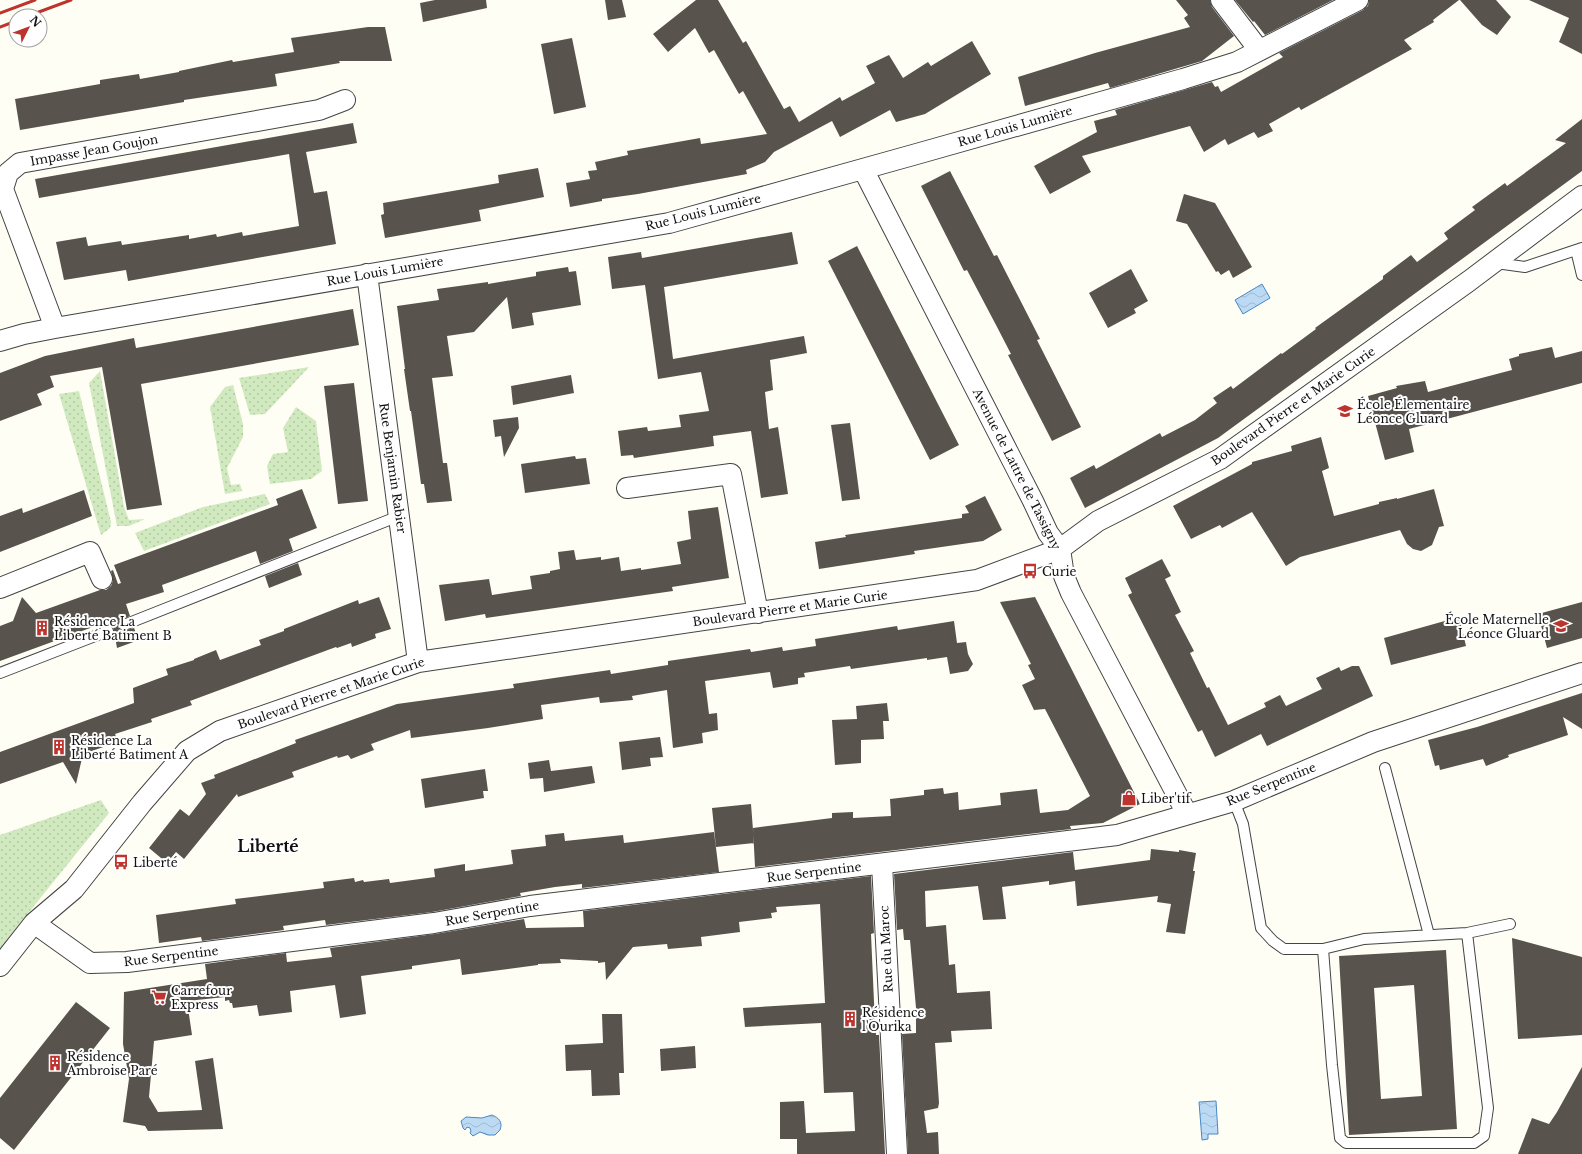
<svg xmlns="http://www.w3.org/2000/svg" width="1582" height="1154" viewBox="0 0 1582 1154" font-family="'Libre Baskerville',serif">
<defs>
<pattern id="green-dots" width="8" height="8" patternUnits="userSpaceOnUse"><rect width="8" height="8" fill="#d1e9bf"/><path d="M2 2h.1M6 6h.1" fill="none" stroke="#b2c7a3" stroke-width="1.8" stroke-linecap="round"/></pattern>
<pattern id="water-waves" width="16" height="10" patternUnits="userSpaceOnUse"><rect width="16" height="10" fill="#bcdaf4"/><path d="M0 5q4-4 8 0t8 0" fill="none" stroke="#a1bad0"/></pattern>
</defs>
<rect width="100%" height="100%" fill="#fffef5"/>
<path fill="url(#green-dots)" d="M309,367L265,414L250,415L239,378Z
M100,371L124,507L129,520L145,519L129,526H117L89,383Z
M233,385L243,424V437L227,468L231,485L240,484L242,491L225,494L210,407L225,387Z
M79,391L111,522L110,528L101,535L59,394Z
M296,407L316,421L322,471L311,479L270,484L267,466L273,454L288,452L283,428Z
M265,494L270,504L144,551L135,533L203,507Z
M101,800L109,813L0,948V835Z"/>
<path fill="url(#water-waves)" stroke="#4688c8" d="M1262,284L1270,298L1243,314L1235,300Z
M1216,1101L1218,1134H1208V1139L1202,1140L1199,1102Z
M492,1115C499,1118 503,1122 500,1130L495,1135H488L480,1132L473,1136L470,1133L471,1131L470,1128L467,1127L465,1130L463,1128L461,1121L466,1117L482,1118Z"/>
<path fill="#59534e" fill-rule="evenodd" d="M435,0H486L487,8L423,22L420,3Z
M605,0H622L626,17L608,20Z
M696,0H718L743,43L746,41L784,109L790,106L799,122L840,97L842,101L875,83L866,66L889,55L903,78L928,62L931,66L972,41L991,74L925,114L896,122L890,110L840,137L832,121L774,152L765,162L746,170L747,174L638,194L602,199V201L570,207L566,183L590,179L588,171L597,170L595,162L628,155L627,151L700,138L701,144L767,134L743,91L739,94L714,50L709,53L695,28L668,52L653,34Z
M1176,0H1210L1212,7L1234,36L1202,61L1110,88L1108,83L1025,106L1018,77L1095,53L1190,27L1184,18L1188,15Z
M1235,0H1333L1265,35L1254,21L1253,22Z
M1369,0H1459L1433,20L1434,22L1404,40L1412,49L1301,110L1299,107L1269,124L1273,131L1258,138L1254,132L1228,145L1225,139L1204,152L1190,126L1082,156L1091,172L1050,194L1034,166L1097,132L1094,121L1117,115L1115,110L1212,82L1215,87L1218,86L1221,92L1283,57L1279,53L1363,10L1368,6Z
M1460,0H1496L1511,17L1497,35L1482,25Z
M1529,0H1582V54L1559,42L1569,18Z
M368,27H385L392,61H339L340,63L275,74L277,86L184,100V102L20,130L15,99L100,84V80L139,74L140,79L179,72V71L232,60L233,62L294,52L291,38Z
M572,38L586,107L554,114L541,44Z
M1582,119V171L1218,438L1085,508L1070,478L1094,465L1096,469L1160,433L1162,437L1195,420L1217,403L1213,398L1231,386L1233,389L1281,353L1282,354L1316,329L1315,328L1383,279V276L1411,255L1417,262L1448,239L1444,233L1475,210L1472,207L1505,183L1507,186L1566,143L1555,140Z
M353,123L357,143L306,152L314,193L327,191L336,244L128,281L126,270L64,280L56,242L86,237L88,246L121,241L122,245L189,235V239L216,234L217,237L242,232L243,236L299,226L289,154L39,198L35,179Z
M538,168L544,197L479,210L481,221L385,238L381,215L384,214L383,203L499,183L498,175Z
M950,171L994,256L997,255L1040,339L1037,340L1081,427L1052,441L1008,355L1011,354L996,325L967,270L964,271L921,186Z
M1184,194L1215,203L1252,267L1233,278L1229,270L1221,275L1218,271L1216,272L1187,224L1176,221Z
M792,232L798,264L664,287L673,359L804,336L807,353L770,360L773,390L765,392L769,429L778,427L788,494L761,498L751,431L713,436L714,446L634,458L633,455L621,456L618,431L647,427L648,431L681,427L679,415L709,411L701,372L658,379L645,285L612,289L608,257L641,252L642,258Z
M857,246L959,445L930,460L828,261Z
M568,267L569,272L576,271L581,305L532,313L534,325L512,329L507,297L474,332L447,336L453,376L432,378L443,463H447L452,501L427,503L424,484H421L411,411H410L404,369H405L397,306L439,300L437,289L488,282V284L536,276V272Z
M1131,269L1148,301L1134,309L1136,313L1108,328L1089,293Z
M353,309L359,345L141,384L162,505L127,510L102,367L50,376L54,387L37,394L42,405L0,421V373L45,356L134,338L136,348Z
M1552,347L1555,358L1582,351V383L1409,429L1414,452L1385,460L1368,396L1397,388L1396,386L1425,381L1428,392L1512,370L1509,359L1519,356V354Z
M571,375L574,393L513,405L511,386Z
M354,383L368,501L338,504L324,386Z
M518,417L519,428L504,457L501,436L495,437L493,420Z
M850,423L860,499L842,501L831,425Z
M1321,437L1329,468L1322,471L1334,516L1379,504V502L1397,498V499L1434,489L1444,526L1439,527L1432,545L1421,551L1413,549L1407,544L1400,530L1300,557L1286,566L1252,512L1222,528L1220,525L1191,539L1173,506L1252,464V462L1292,451L1291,446Z
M575,456L576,459L586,458L590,484L525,493L521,464Z
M302,489L317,528L289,539L293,551L260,564L256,551L162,585L164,592L126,604L130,616L119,621L118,627L123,631L134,628L139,640L117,648L112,620L0,661V626L13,621L22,597L36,613L100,590H106L111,586L113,581L111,571L113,570L118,584L121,583L114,565L278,505L276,499Z
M84,490L92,516L0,552V516L22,508L23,513Z
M985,496L1002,530L983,541L914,551L915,554L819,569L815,542L846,537L845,535L962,518V514L969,513L965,506Z
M718,507L729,578L672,587L673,591L486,618L485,614L445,621L439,585L489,579L492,595L532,589L530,576L550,573V571L560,569L558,552L574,550L576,560L601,557V560L619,557L621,571L641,568V570L681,564L677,542L691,539L688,511Z
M1162,559L1171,576L1165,579L1181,612L1175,615L1194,651L1190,653L1207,688L1209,687L1228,725L1266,707L1264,703L1280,695L1286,706L1322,689L1316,678L1339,667L1341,671L1352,666H1359L1373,696L1267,746L1261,734L1215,757L1202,730L1198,732L1128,595L1132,593L1125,578Z
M298,563L302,575L269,588L265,576Z
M379,597L391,629L375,634L376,638L352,647L351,643L337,648L336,647L190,701L192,705L151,719L152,722L115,734L118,742L83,754L76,784L63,762L0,784V752L134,703L133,688L168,675L166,669L194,660V659L216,650L220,660L261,645L259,640L284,631V629L358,600L359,604Z
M1035,597L1140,804L1103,823L1070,826L1071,829L755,867L753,828L832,818V813L853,812V818L891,816L890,799L924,795V790L943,788L944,794L958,792L959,810L1001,805L1000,793L1037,789L1040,813L1068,810L1090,796L1045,709L1034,710L1022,685L1035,679L1028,665L1031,664L1000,602Z
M1582,602V638L1547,648L1538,614Z
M1459,617L1466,646L1391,665L1384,638Z
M954,621L957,643L966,642L968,654L973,664L968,671L950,674L947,657L927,660V658L851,669L850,666L804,673L805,677L798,678V684L773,688L770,672L705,681L709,714L717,713L718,730L702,733L703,743L673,748L667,690L632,696L633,700L600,703L599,697L541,705L543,719L488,728L411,738L410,730L371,744L374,750L351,759L348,755L338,758L337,756L292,772L294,777L238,797L237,794L184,859L176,852L167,863L149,848L180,809L189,816L206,794L201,783L215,778L214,775L296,743L295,740L397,704L514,688L513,684L561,677L610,670L611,674L668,665V661L750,649L751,652L782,647L783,651L816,646L815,639L897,626L898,630Z
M1582,693V729L1563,717L1568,735L1508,755L1509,757L1486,766L1483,759L1440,770L1439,765L1435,766L1428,740L1477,727Z
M887,703L889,721H883L884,739L861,740V763L835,765L832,720L857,719L856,706Z
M660,737L663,757L650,758L651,766L622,770L619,742Z
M549,760L551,771L592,766L595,783L544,792L543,778L530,779L528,763Z
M485,769L488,791H483L484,798L425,808L421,779Z
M751,804L754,843L716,847L712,808Z
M714,832L719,872L582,888V884L555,887L520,893L521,896L432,912L326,925L325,920L283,926L284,930L202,941L201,937L159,943L156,915L236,904L235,899L324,888L323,882L354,878L355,882L363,880L364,882L389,879L390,883L435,877L434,869L465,864V871L513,864L511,850L546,846L545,835L564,833L565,841L623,835L624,843Z
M1151,849L1179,852V850L1196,853L1193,871H1195L1185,934L1166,932L1171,904L1157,902L1158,896L1077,906L1075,881L1049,885V881L1002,887L1006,919L983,920L978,886L925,891L926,927L946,925L949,965L955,964L957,993L990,991L992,1029L951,1031L952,1042L935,1043L939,1103L938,1108L924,1111L927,1133L938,1132L939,1154H908L902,1034L916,1033V1008L910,940H904L903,929L897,930L894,874L1073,852L1075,870L1150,860Z
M871,876L874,933L871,934L874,1002L876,1035H879L885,1154H797V1139H780V1102L804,1101L806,1133L855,1131L853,1092L824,1093L821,1023L745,1027L743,1008L825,1003L820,904L776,907L777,912L771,913L772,918L739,922L740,932L701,937L702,946L668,949L667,944L633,947L606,980L605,962L598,963V961L560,959L561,963L538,964V965L462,975L460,959L412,966V969L361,976L366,1014L340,1018L335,985L290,991L292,1012L259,1016L257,1005L233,1008L232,1003H230L229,1000L225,1001V997L187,1001L192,1035L154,1041L149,1097L158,1112L202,1110L195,1061L213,1058L223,1129L148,1131L145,1126L123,1122L129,1079L123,1044L124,992L207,979L205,964L286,953L287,962L332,957L330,948L435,934L524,919L526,928L584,927L583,911Z
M1512,938L1582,957V1035L1518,1039Z
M1446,950L1457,1129L1349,1135L1339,956ZM1414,985L1422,1096L1381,1099L1374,988Z
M76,1002L110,1028L14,1150L0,1138V1098Z
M602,1014H622L624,1073H619L620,1095L592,1096L591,1070L566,1071L565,1045L603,1043Z
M695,1046L696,1068L661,1071L660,1049Z
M1582,1067V1154H1518L1532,1118L1549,1124L1557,1112Z"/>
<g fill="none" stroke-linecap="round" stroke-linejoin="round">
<g stroke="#444" stroke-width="12">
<path id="service" d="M1576,250L1582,275
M1496,263L1525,267L1582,248
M124,625L399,516
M0,673L108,631
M1385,768L1429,935
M1234,801L1243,824L1261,928L1273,941L1284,949H1323L1364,939L1467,933L1510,924
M1323,949L1332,1065L1340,1138L1346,1143H1474L1484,1136L1488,1108L1467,933"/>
</g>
<g stroke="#444" stroke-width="22">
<path id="minor" d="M1221,0L1259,50
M863,169L1033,501L1048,533L1060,549L1064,576L1071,593L1187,814
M367,274L418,662
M55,328L3,189L8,173L20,163L319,110L345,100
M0,341L24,334L55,328L669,223L913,155L1183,79L1237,62L1358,0
M627,488L731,474L758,613
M0,588L90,552L102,579
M882,864L897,1154
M34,923L90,963L127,962L434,923L530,906L1117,835L1234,801L1373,742L1582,673
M0,966L34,923L74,889L142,803L187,751L220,731L418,662L977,580L1060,549L1098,521L1220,459L1469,281L1582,196"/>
</g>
<use href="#service" stroke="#fff" stroke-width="10"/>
<use href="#minor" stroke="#fff" stroke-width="20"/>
<path stroke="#bd332d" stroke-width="3" d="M0,13L35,0
M28,16L71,0
M0,27L16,21"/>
</g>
<defs>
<g id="school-bare" transform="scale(1.2)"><path d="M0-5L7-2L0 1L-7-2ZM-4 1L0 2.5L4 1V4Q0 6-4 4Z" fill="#bd332d" stroke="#fff" stroke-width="2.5" paint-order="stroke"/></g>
<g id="bus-bare" transform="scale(1.2)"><path d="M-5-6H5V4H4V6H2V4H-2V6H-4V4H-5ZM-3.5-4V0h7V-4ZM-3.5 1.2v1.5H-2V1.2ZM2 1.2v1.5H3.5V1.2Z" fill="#bd332d" stroke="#fff" stroke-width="2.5" paint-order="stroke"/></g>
<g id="building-bare" transform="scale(1.2)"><path d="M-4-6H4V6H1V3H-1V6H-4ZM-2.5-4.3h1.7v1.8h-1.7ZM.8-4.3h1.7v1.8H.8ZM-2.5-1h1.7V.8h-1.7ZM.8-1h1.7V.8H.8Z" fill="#bd332d" stroke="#fff" stroke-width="2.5" paint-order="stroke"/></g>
<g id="shop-bare" transform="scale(1.2)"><path d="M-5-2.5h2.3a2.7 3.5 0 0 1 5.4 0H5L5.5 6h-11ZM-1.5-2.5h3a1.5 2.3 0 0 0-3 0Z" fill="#bd332d" stroke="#fff" stroke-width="2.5" paint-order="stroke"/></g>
<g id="supermarket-bare" transform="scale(1.2)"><path d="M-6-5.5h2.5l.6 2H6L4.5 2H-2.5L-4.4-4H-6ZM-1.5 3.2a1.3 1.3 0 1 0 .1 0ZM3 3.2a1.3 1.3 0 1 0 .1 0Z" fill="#bd332d" stroke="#fff" stroke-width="2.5" paint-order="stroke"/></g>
</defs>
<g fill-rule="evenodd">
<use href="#school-bare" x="1345" y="411"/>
<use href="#bus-bare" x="1030" y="571"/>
<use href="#school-bare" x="1561" y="626"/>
<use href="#building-bare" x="42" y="628"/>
<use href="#building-bare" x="59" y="747"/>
<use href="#shop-bare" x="1129" y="798"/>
<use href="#bus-bare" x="121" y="862"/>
<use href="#supermarket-bare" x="159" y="997"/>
<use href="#building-bare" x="850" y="1019"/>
<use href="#building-bare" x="55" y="1063"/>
</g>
<g text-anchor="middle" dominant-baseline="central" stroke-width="4" stroke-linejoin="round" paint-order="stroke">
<g font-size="12" fill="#111" stroke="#fff">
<text transform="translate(1015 126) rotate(-16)">Rue Louis Lumière</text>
<text transform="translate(94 150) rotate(-10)">Impasse Jean Goujon</text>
<text transform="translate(703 212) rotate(-14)">Rue Louis Lumière</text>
<text transform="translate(385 271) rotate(-10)">Rue Louis Lumière</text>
<text transform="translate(1293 406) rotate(-35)">Boulevard Pierre et Marie Curie</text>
<text transform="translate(393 468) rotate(82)">Rue Benjamin Rabier</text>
<text transform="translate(1017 469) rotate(63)">Avenue de Lattre de Tassigny</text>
<text transform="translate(790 608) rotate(-8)">Boulevard Pierre et Marie Curie</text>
<text transform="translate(331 693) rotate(-19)">Boulevard Pierre et Marie Curie</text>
<text transform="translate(1271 784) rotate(-22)">Rue Serpentine</text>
<text transform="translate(814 872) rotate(-7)">Rue Serpentine</text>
<text transform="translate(492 913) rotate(-10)">Rue Serpentine</text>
<text transform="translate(886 949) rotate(-93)">Rue du Maroc</text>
<text transform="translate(171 956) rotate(-7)">Rue Serpentine</text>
</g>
<g font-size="12" fill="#111" stroke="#fff" text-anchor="start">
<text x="1357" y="404">École Élementaire<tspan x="1357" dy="14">Léonce Gluard</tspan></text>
<text x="1042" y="571">Curie</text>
<text x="1549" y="619" text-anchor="end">École Maternelle<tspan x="1549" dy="14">Léonce Gluard</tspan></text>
<text x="54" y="621">Résidence La<tspan x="54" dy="14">Liberté Batiment B</tspan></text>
<text x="71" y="740">Résidence La<tspan x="71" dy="14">Liberté Batiment A</tspan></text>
<text x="1141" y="798">Liber'tif</text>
<text x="133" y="862">Liberté</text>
<text x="171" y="990">Carrefour<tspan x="171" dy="14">Express</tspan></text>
<text x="862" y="1012">Résidence<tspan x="862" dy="14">l'Ourika</tspan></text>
<text x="67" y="1056">Résidence<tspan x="67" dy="14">Ambroise Paré</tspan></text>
</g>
<g font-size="16" font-weight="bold" fill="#111" stroke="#fff">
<text x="268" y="846">Liberté</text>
</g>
</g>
<g transform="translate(28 28) rotate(48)"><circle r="19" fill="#ffffff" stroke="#a0a0a0"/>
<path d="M0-3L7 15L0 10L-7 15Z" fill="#bd332d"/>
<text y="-6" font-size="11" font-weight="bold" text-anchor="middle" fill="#111111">N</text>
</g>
</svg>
